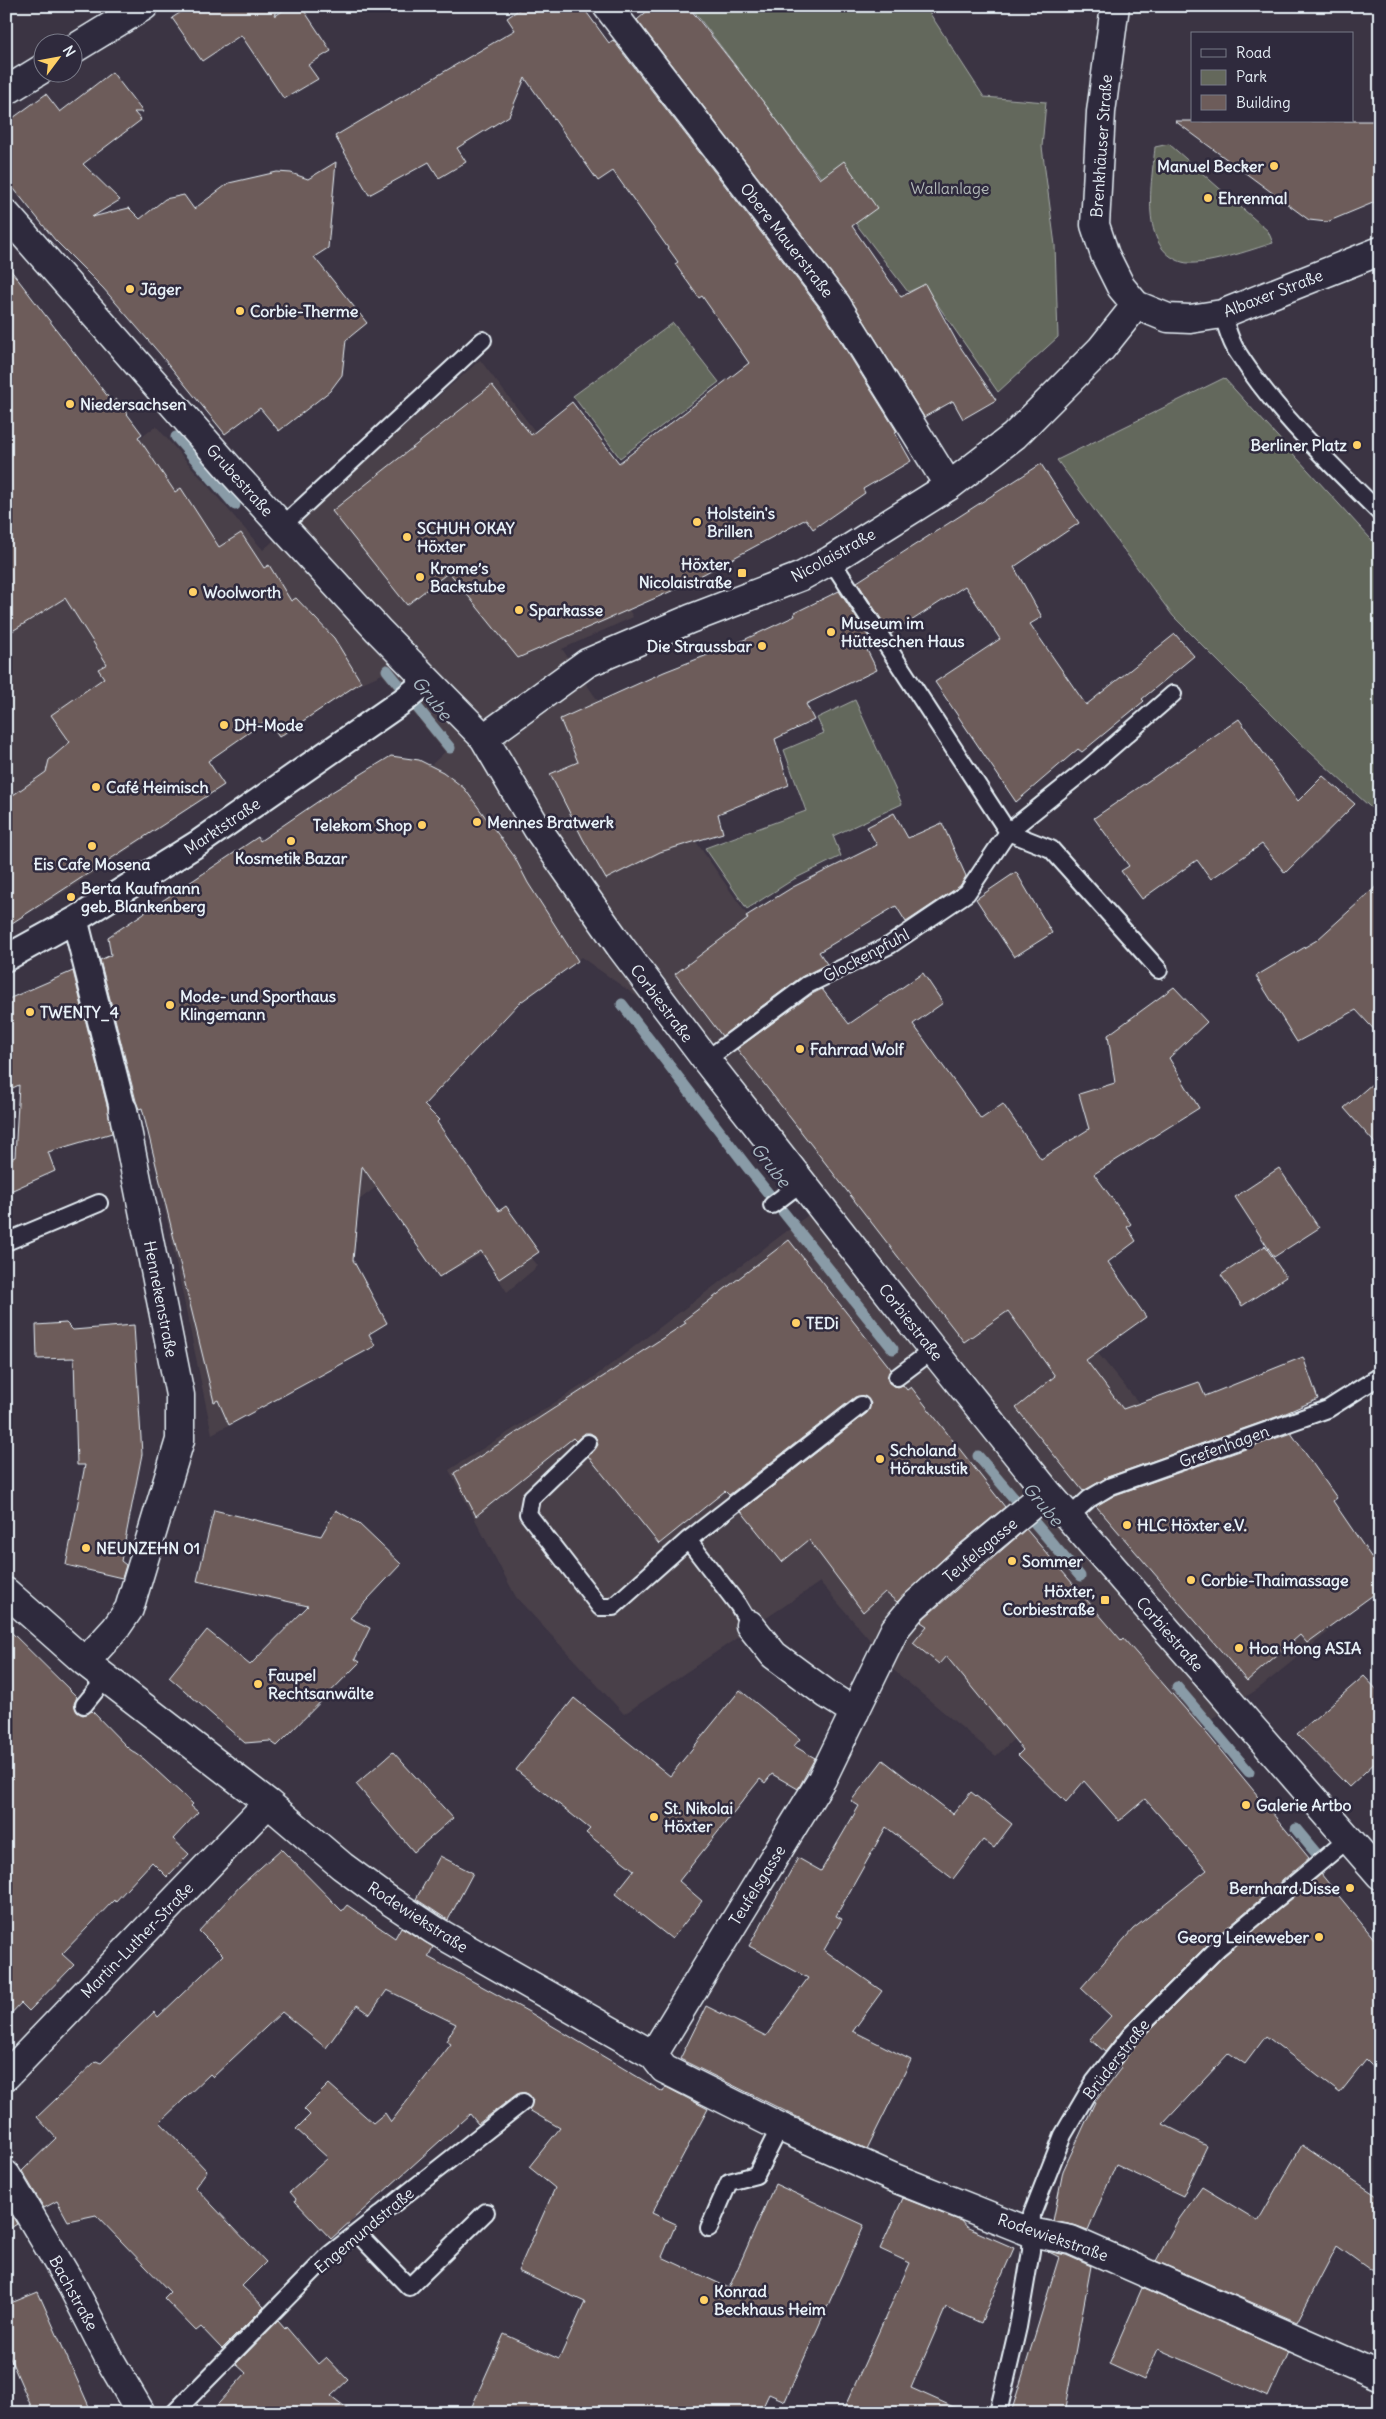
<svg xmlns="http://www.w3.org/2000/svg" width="1386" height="2419" viewBox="0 0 1386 2419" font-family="Delius,sans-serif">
<rect width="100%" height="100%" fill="#3b3443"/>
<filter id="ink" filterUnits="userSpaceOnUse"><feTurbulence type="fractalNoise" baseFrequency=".02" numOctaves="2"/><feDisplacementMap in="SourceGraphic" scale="10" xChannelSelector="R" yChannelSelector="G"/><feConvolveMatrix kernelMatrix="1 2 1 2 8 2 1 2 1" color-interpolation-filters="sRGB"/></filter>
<g filter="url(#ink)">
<path fill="#4a404a" d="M480,360L580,490L565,499L633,617L562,649L793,981L1327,1633L1258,1689L1143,1762L1043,1711L996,1756L885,1663L869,1639L820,1582L624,1714L516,1597L449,1470L589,1381L820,1206L683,1029L581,957L496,1020L424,1105L498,1211L506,1206L539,1252L531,1257L538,1266L507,1292L483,1254L439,1277L376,1187L359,1200L349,1296L375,1346L212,1434L108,937L258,837L260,841L332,792L391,756L430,766L445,752L382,674L362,683L279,738L268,721L265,722L208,761L224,785L71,888L6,927V485L65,497L156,426L263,550Z"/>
<path fill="#64685b" stroke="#a6acaa" d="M690,6H925L984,97L1046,102L1042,147L1055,245L1058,337L998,392L924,285L908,292Z
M1169,144L1268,231L1273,243C1253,249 1201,268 1182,262C1138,248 1152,181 1155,147Z
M673,323L719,382L620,458L573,396Z
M1224,378L1380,549V816L1299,742L1173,616L1057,460Z
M855,700L902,804L833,836L841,856L794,879L747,909L705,848L806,811L784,750L824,733L817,718Z"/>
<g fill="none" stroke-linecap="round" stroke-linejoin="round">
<path stroke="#899ba7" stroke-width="11" d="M176,437L235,505
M387,670L450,748
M622,1004L748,1168L893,1349
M978,1456L1080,1576
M1177,1687L1249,1772
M1296,1829L1316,1853"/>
</g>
<path fill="#6d5c5a" stroke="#e8f1f8" d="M190,6H286L274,14L275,16L290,6H301L331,51L308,65L318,79L284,99L241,35L202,61L172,18Z
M524,6H582L609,43L613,40L823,313L897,432L895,433L911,461L863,489L865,493L813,529L806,519L674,590L518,658L449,572L407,605L332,511L492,385L531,435L572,402L619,463L749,363L702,296L699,298L675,264L678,262L613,171L598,181L525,78L509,116L457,148L466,162L439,178L429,162L369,195L335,136L515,30L507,18Z
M653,6H688L768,108L820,179L844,161L877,208L852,226L901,297L925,284L957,342L996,400L963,419L953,401L924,417L848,295L637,20Z
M112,72L143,112H134L141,120L83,164L120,200L92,217L129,208L140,219L165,199L184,195L194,209L229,183L277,172L291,173L308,179L336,162L328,248L314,257L367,323L346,340L342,375L330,391L279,431L260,408L225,434L160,354L103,288L55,240L6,179V123L46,94L60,112Z
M1175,121H1380V200L1327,222L1309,220Z
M6,264L112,402L116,399L142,434L138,437L175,492L181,488L219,547L241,533L264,568L269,565L291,601L296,598L334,638L361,682L279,737L267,720L208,761L224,785L6,927V800L46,772L49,760L70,742L51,715L104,678L98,669L107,664L65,598L6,635Z
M1041,464L1079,523L1014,567L1042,617L1030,624L1086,705L1175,634L1194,656L1142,699L1144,701L1082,752L1078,749L1016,802L935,682L1000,639L965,586L891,634L857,582Z
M839,591L874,645L867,650L877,670L806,704L814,720L775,739L789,785L718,814L723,833L660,852L606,879L583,839L550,774L578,762L560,719L664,672L733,645L795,616L794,613Z
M1239,719L1298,801L1323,776L1355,804L1285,873L1262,844L1211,879L1197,860L1142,899L1121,871L1129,866L1094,818Z
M391,756L419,760L443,772L464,788L514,856L528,883L578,961L518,1004L424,1105L439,1120L437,1122L499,1211L506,1206L539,1252L499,1279L481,1251L439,1277L362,1166L353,1260L387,1323L369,1334L375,1346L229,1425L218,1400L214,1402L142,1108L139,1109L136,1101L100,960L111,955L108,937L258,837L260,841L332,792Z
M894,813L908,838L942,823L966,876L960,886L906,922L896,906L819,952L827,964L801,977L722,1036L675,974L748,919L746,916L793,887L877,845L867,827Z
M1016,872L1052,933L1014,957L976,899Z
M1380,883V1036L1356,1010L1297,1042L1256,976L1317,940Z
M73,971L108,1109L112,1133L48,1152L55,1171L6,1193V1161L15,1157L19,1085L6,1091V1000Z
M923,973L943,1003L913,1024L981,1119L1003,1104L1041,1159L1089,1129L1079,1094L1115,1083L1108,1035L1174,987L1207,1022L1169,1058L1199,1108L1094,1174L1131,1224L1127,1227L1136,1241L1108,1262L1146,1317L1086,1360L1123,1409L1199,1382L1205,1396L1303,1357L1318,1399L1279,1416L1108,1477L1083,1491L1016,1408L1055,1376L1008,1311L964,1342L737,1049L812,994L822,989L849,1024Z
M1380,1077V1149L1344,1108Z
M1279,1168L1319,1228L1274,1257L1235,1197Z
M789,1240L891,1369L887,1378L889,1383L898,1387L903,1385L907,1390L911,1387L1005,1507L955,1548L897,1602L885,1592L863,1612L809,1540L782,1562L741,1511L867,1413L871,1403L864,1396L855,1397L729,1495L725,1491L659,1544L588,1456L598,1445L595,1436L590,1433H585L576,1441L573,1438L476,1516L454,1473L686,1323L684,1320Z
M1265,1246L1286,1277L1242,1306L1221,1275Z
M66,1323L73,1330L134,1325L142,1454L121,1561L126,1565L122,1578L66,1565L85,1465H77L74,1358L37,1359L36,1325Z
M1291,1433L1337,1498L1333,1501L1380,1570V1590L1307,1643L1300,1635L1247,1681L1096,1506L1115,1495Z
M214,1510L321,1536L336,1510L358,1523L401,1564L350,1618L370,1628L355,1659L360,1662L277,1746L270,1741L245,1743L169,1677L207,1630L250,1665L308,1606L197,1581Z
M1026,1529L1121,1640L1123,1638L1208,1735L1309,1858L1211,1941L1124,2028L1105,2052L1090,2039L1111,2016L1081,1988L1133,1929L1207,1870L1145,1799L1119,1821L1084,1781L1066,1802L1018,1755L1023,1750L946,1656L939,1664L913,1643L927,1626L921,1622L924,1618Z
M6,1627L77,1697L74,1704L77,1712L83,1715L92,1711L128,1748L144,1759L193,1804L191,1806L198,1812L173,1839L189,1854L167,1877L152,1862L115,1902L114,1900L62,1954L74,1965L29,2011L21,2003L6,2019Z
M1364,1676L1380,1693V1758L1349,1787L1297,1734Z
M740,1690L800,1739L794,1746L815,1758L798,1789L772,1774L765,1783L760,1779L679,1881L702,1901L672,1939L615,1894L634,1870L586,1833L590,1829L516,1770L574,1698L670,1776Z
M393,1752L453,1818L414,1852L356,1784Z
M883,1760L953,1814L971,1792L1012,1824L994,1848L983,1840L953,1879L886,1827L836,1916L842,1919L824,1950L882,1991L853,2031L911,2060L867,2149L795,2116L680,2059L706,2006L766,2036L808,1978L749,1946L798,1858L821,1871L859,1806L851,1801Z
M281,1849L342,1911L347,1905L395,1938L401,1927L433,1947L428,1957L529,2012L663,2092L666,2087L708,2109L652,2213L676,2224L662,2257L729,2288L775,2184L864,2225L785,2401L769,2394L760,2413H469L504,2334L559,2359L585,2302L518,2271L555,2188L529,2167L560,2128L529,2110L533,2100L526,2093L517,2094L478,2124L470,2114L331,2239L295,2201L296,2199L290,2192L328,2158L296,2129L310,2115L304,2109L329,2084L373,2123L385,2113L391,2122L451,2044L446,2041L456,2024L387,1990L370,2014L357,2005L326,2048L282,2012L213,2077L210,2074L160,2122L207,2171L195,2187L266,2262L242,2286L264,2307L222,2349L201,2327L196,2331L164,2298L170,2292L96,2215L68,2221L57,2201L44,2208L22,2171L56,2138L37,2117L96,2061L101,2063L154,2012L158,2017L223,1955L199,1931L240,1886Z
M440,1856L473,1873L448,1920L416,1899Z
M1321,1874L1380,1946V2074L1366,2060L1340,2093L1266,2036L1245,2064L1229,2053L1163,2124L1207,2146L1183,2196L1116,2165L1088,2230L1074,2225L1053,2221L1063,2171L1095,2102L1121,2068L1119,2066L1138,2042L1225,1955Z
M1302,2145L1380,2198V2277L1337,2246L1297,2322L1156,2261L1177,2222L1202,2187L1258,2221Z
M903,2198L961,2221L966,2227L1014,2248L981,2323L946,2307L911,2388L967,2413H842L910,2263L880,2249Z
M6,2206L17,2224L6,2231Z
M1047,2251L1066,2255L1091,2266L1064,2413H1011L1059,2257Z
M1142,2288L1288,2352L1268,2397L1158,2349L1144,2380L1109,2364Z
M38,2292L92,2413H34L6,2349V2305Z
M278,2321L285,2329L286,2327L318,2364L326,2357L348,2380L331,2396L353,2413H210L246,2373L236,2364Z"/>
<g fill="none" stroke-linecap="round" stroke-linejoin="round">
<g stroke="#e8f1f8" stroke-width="20">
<path id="service" d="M1222,314C1227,327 1230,342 1238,353C1276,413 1330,463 1380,513
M282,526L483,340
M831,560L1008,832L1089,767L1173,694
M706,1060L807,985L890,945L967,893L1008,832L1051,849L1159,970
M772,1205L801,1183
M6,1242L99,1203
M897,1377L933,1350
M588,1443L531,1498L528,1514L600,1607H613L688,1540
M1069,1517L1089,1499L1111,1486L1328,1409L1380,1376
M750,1625L738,1605L688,1540L861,1405
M84,1705L106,1678
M709,2228L729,2182L756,2175L780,2127
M357,2233L409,2287L486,2212
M174,2413L330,2254L523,2102
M998,2413L1018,2327L1031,2251L1032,2214L1063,2135L1094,2082L1131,2035L1218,1948L1348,1839"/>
</g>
<g stroke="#e8f1f8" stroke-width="29">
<path id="pedestrian" d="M75,920L123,1110
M6,958L75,920L200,842L404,700L428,680"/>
</g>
<g stroke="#e8f1f8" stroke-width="31">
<path id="minor" d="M607,6L836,304L949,486
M72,50L144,6
M6,91L42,69
M6,214L236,476L378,630L484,738L537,828L620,946L706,1060L933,1350L1047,1492L1380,1875
M484,738L587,663L690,619L802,576L831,560L949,486L1014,436L1101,349L1136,305
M6,1592L85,1662L268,1803L342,1866L387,1899L434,1930L653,2055L664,2069L780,2127L892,2177L1030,2232L1071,2240L1380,2376
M750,1625L774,1655L828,1695L855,1712
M85,1662L116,1628L129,1609L180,1440V1395L123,1110
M653,2055L822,1779L895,1629L913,1607L965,1560L1047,1492
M6,2076L268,1803
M6,2175L72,2286L110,2360L141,2413"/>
</g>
<g stroke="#e8f1f8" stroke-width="31">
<path id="tertiary" d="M1115,6L1101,112L1095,225L1105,255L1121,287L1136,305L1168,318L1190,319L1222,314L1380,251"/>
</g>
<use href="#service" stroke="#2f2a3d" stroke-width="16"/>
<use href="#pedestrian" stroke="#2f2a3d" stroke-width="25"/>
<use href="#minor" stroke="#2f2a3d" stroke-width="28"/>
<use href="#tertiary" stroke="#2f2a3d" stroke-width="28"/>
</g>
</g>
<g fill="#ffd166" stroke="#2f2a3d" stroke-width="2">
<circle cx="1274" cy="166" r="5"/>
<circle cx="1208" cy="198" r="5"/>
<circle cx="130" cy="289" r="5"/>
<circle cx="240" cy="311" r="5"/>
<circle cx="70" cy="404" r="5"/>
<circle cx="1357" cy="445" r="5"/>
<circle cx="697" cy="522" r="5"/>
<circle cx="407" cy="537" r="5"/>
<rect x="737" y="568" width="10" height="10" rx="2.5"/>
<circle cx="420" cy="577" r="5"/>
<circle cx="193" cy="592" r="5"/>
<circle cx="519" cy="610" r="5"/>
<circle cx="831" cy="632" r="5"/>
<circle cx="762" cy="646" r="5"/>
<circle cx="224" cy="725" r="5"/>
<circle cx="96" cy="787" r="5"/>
<circle cx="477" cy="822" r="5"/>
<circle cx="422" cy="825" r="5"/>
<circle cx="291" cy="841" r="5"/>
<circle cx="92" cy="846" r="5"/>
<circle cx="71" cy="897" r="5"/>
<circle cx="170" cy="1005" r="5"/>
<circle cx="30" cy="1012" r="5"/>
<circle cx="800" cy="1049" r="5"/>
<circle cx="796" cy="1323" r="5"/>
<circle cx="880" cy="1459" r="5"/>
<circle cx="1127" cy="1525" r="5"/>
<circle cx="86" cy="1548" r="5"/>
<circle cx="1012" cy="1561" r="5"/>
<circle cx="1191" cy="1580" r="5"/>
<rect x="1100" y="1595" width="10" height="10" rx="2.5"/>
<circle cx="1239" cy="1648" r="5"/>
<circle cx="258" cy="1684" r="5"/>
<circle cx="1246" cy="1805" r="5"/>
<circle cx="654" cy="1817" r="5"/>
<circle cx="1350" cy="1888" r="5"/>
<circle cx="1319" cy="1937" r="5"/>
<circle cx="704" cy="2300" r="5"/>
</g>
<g text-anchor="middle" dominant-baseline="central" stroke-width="5" stroke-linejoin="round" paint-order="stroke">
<g font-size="16" fill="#e8f1f8" stroke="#2f2a3d">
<text transform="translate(1101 146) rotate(-86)">Brenkhäuser Straße</text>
<text transform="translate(787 240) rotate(52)">Obere Mauerstraße</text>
<text transform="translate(1273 293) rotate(-21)">Albaxer Straße</text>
<text transform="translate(240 480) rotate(48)">Grubestraße</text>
<text transform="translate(833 555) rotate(-29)">Nicolaistraße</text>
<text transform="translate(222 826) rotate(-34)">Marktstraße</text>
<text transform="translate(866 955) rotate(-28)">Glockenpfuhl</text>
<text transform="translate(662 1003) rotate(53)">Corbiestraße</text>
<text transform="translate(161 1299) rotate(79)">Hennekenstraße</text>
<text transform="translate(911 1322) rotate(52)">Corbiestraße</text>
<text transform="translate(1224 1446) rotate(-20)">Grefenhagen</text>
<text transform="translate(980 1550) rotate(-40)">Teufelsgasse</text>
<text transform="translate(1170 1634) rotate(49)">Corbiestraße</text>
<text transform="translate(757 1885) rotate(-58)">Teufelsgasse</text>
<text transform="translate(418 1917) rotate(33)">Rodewiekstraße</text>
<text transform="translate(137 1940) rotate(-46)">Martin-Luther-Straße</text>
<text transform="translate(1116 2059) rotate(-52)">Brüderstraße</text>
<text transform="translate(364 2230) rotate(-40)">Engemundstraße</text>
<text transform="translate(1053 2237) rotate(19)">Rodewiekstraße</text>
<text transform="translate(74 2293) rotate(61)">Bachstraße</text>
</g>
<g font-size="16" font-weight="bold" fill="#e8f1f8" stroke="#2f2a3d" text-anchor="start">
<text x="1264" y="166" text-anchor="end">Manuel Becker</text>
<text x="1218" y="198">Ehrenmal</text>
<text x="140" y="289">Jäger</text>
<text x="250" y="311">Corbie-Therme</text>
<text x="80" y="404">Niedersachsen</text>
<text x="1347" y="445" text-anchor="end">Berliner Platz</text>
<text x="707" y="513">Holstein's<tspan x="707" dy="18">Brillen</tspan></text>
<text x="417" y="528">SCHUH OKAY<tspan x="417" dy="18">Höxter</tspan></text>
<text x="732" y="564" text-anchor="end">Höxter,<tspan x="732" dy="18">Nicolaistraße</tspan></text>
<text x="430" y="568">Krome’s<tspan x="430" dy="18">Backstube</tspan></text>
<text x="203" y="592">Woolworth</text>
<text x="529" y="610">Sparkasse</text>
<text x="841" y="623">Museum im<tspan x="841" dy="18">Hütteschen Haus</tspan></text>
<text x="752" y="646" text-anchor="end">Die Straussbar</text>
<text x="234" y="725">DH-Mode</text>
<text x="106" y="787">Café Heimisch</text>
<text x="487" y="822">Mennes Bratwerk</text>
<text x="412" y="825" text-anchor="end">Telekom Shop</text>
<text x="291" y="858" text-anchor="middle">Kosmetik Bazar</text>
<text x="92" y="864" text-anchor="middle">Eis Cafe Mosena</text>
<text x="81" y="888">Berta Kaufmann<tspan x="81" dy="18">geb. Blankenberg</tspan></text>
<text x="180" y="996">Mode- und Sporthaus<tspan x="180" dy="18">Klingemann</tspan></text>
<text x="40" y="1012">TWENTY_4</text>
<text x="810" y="1049">Fahrrad Wolf</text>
<text x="806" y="1323">TEDi</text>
<text x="890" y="1450">Scholand<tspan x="890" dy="18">Hörakustik</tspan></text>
<text x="1137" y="1525">HLC Höxter e.V.</text>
<text x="96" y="1548">NEUNZEHN 01</text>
<text x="1022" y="1561">Sommer</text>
<text x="1201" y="1580">Corbie-Thaimassage</text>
<text x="1095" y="1591" text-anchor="end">Höxter,<tspan x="1095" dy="18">Corbiestraße</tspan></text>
<text x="1249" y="1648">Hoa Hong ASIA</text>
<text x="268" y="1675">Faupel<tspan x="268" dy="18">Rechtsanwälte</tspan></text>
<text x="1256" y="1805">Galerie Artbo</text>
<text x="664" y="1808">St. Nikolai<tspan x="664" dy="18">Höxter</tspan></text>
<text x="1340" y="1888" text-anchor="end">Bernhard Disse</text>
<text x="1309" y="1937" text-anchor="end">Georg Leineweber</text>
<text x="714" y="2291">Konrad<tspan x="714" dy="18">Beckhaus Heim</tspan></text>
</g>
<g font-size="16" fill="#b3bab9" stroke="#2f2a3d">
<text x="950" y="188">Wallanlage</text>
</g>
<g font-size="18" font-style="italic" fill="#a8b8c2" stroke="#2f2a3d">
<text transform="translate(432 698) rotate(51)">Grube</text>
<text transform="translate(771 1165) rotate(52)">Grube</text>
<text transform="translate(1043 1504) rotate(50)">Grube</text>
</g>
</g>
<rect width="1386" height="2419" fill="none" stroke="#2f2a3d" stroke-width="25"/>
<rect x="12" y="12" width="1361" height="2394" fill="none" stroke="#e8f1f8" stroke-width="2" filter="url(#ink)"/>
<rect x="1191" y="32" width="162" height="90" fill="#2f2a3d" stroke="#797a88"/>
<rect x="1201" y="49" width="25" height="8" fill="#2f2a3d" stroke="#797a88"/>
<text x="1236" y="58" font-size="15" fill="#e8f1f8">Road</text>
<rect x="1201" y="70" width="25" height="15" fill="#64685b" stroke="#797a88"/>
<text x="1236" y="82" font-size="15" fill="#e8f1f8">Park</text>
<rect x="1201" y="95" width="25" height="15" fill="#6d5c5a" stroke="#797a88"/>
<text x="1236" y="108" font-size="15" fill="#e8f1f8">Building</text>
<g transform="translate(58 58) rotate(58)"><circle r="24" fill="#2f2a3d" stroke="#797a88"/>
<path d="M0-4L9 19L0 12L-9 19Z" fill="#ffd166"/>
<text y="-8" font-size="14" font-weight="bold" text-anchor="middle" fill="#e8f1f8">N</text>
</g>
</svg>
